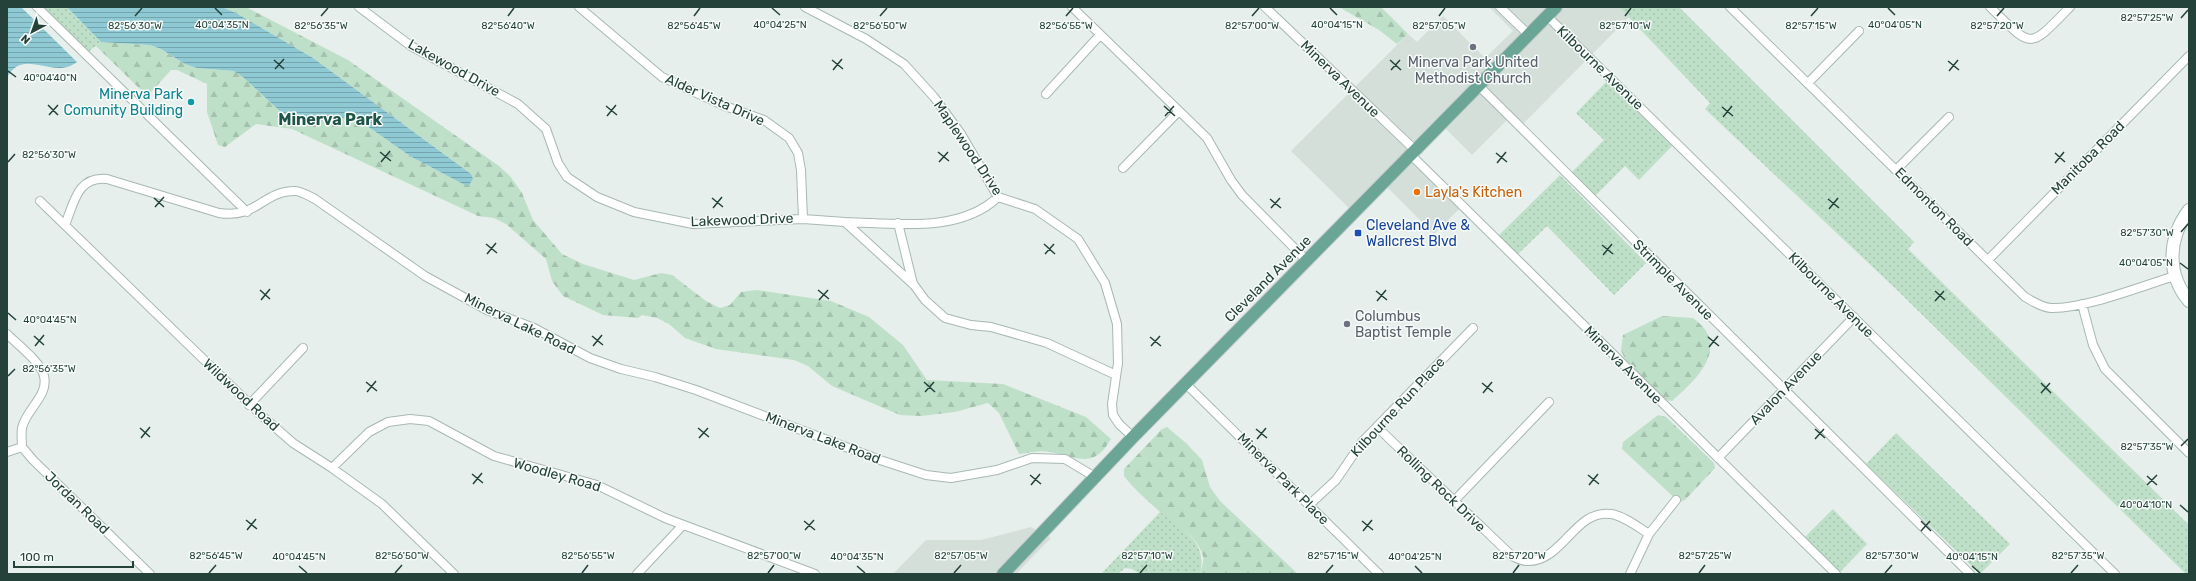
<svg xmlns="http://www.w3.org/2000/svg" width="2196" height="581" viewBox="0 0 2196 581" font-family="Rubik,sans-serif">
<defs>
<pattern id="grass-dots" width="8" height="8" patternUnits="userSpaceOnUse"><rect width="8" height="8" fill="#bfe0c8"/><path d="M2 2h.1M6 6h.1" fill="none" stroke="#a4c1ad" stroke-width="1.8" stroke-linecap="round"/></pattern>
<pattern id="forest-firs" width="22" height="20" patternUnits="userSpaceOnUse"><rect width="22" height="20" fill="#bfe0c8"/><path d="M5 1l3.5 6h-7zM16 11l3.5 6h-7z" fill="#a4c1ad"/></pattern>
<pattern id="water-rules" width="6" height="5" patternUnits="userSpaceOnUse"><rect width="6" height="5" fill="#8ec9d4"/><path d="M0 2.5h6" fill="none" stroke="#74a5ad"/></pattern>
</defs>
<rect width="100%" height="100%" fill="#e6efeb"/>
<path fill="#d4dfda" d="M1489,7H1619L1629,17L1519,128L1508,119L1472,155L1441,124L1411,154L1463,205L1434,234L1383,183L1353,212L1291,151L1408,34L1417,42L1443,16L1485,58L1513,31Z
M1031,527L1051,538L1016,574H893L926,540H981Z"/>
<path fill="url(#grass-dots)" d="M42,7H67L101,42L88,52Z
M1619,7H1679L1914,242L1908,249L2189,525V574H2186L1895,288L1705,109L1710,103Z
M1607,81L1672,146L1639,180L1625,166L1594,197L1571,173L1604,140L1576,113Z
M1560,175L1646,263L1614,295L1547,226L1517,255L1498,236Z
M1896,433L2010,544L1980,574L1866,464Z
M1833,509L1867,544L1840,572L1805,537Z
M1160,512C1183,528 1208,542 1200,574H1140L1132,569L1125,568L1118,574H1101Z"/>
<path fill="url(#forest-firs)" d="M222,7H246L348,60L499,166L510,176L522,193L533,220L562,254L583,264L634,280L661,273L672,275L706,301L720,308L730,305L741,292L757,290L831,301L869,317L903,345L927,380L1003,384L1086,417L1111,439C1093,470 1078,457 1050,452C1041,450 1029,453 1019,454L999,413L988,403L955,412L921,416L900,415L832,386L808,366L794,360L716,349L685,338L669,324L657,318L642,315L638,318L603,315L563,296L552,281L546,259L506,224L494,218L478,216L292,129L256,124L225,147L218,145L207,112V84L177,70H171L151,92L142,91L96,46L101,42L150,45L161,49L185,64L197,68L234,71L319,121L349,117L360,121L410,156L471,174L313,58L236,13Z
M1339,7H1381L1408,34L1397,44L1379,30Z
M1662,316L1693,318C1698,322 1703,326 1706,331C1722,358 1690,385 1672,401L1664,400L1629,366L1621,351L1623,335Z
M1658,415L1666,417L1714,463L1715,468L1685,500L1679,502L1622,449L1623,442Z
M1167,427L1186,443L1202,460L1210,487L1220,501L1298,574H1200C1202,567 1205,560 1202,553C1195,533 1174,524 1159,511C1147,500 1134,489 1124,476V469L1162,429Z"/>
<path fill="url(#water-rules)" d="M7,7H21L77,62C53,81 23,46 7,78Z
M67,7H222L236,13L313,58L471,174L473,179L469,185H465L410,156L360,121L349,117L319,121L292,119L280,111L243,77L234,71L197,68L185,64L161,49L150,45L101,42Z"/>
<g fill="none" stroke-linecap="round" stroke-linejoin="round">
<g stroke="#a8b8b2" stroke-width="10">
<path id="street" d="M37,7L247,212
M359,7L411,46L518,104L546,129L558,163L567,177L597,197L634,212L693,224L803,219L845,222L914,285L925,300L945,318L971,325L991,327L1047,343L1116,375
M579,7L662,77L725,106L764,120L789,138L798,153L801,170L803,219
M805,7L866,39L904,64L934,97L961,134L998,197L1035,209L1078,239L1105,283L1117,324L1118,363L1112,404L1113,415L1119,424L1133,437
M1072,7L1207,138L1231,180L1242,195L1307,261
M1265,7L1415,150
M1500,7L1528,34
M1730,7L2025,297C2034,302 2041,307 2051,308C2085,309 2141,286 2175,276
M1990,7C2033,49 2028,50 2070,7
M1547,16L2115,574
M1808,83L1859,31
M1479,86L1970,574
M1046,94L1100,35
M1410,154L1836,574
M1123,168L1179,111
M1896,170L1949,117
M40,201L261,415L293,443L332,468L382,504L454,574
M845,222C894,223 959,234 998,197
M898,223L913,284
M65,225C74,203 77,176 107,179L219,213C258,219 262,191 295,191C301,191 309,196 315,199L425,276L487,310L534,328L590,358L621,369L655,377L696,390L880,460L926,475L951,478L997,470L1032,458L1065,459L1095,477
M1988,260L2189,56
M2082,304L2093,345L2105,369L2189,453
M7,334C17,344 41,362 44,376C49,396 26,409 22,428C21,434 22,441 22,447
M1186,384L1379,574
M249,405L303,348
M1377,427L1512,556C1516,558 1522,561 1526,561C1563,563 1574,509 1611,514C1624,516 1638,527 1649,534
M22,447L33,460L150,574
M7,452L22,447
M1718,458L1854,317
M332,468L369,432L388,422L410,419L429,421L494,456L597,485L665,518L815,574
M1454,501L1549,402
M1309,505L1336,480L1362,442L1473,328
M637,574L683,525
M1630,574L1649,534L1676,500"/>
</g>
<g stroke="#a4bbb3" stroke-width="14">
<path id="secondary" d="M2189,210C2168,238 2166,273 2189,301"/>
</g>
<g stroke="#c2cac8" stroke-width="14">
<path id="primary" d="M1003,574L1133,437L1556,7"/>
</g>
<use href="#street" stroke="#fff" stroke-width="8"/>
<use href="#secondary" stroke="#fff" stroke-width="12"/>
<use href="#primary" stroke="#6aa596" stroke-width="12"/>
</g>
<path fill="none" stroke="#24423a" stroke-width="1.5" d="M215,8L222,15M772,8L780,15M1330,8L1337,15M1888,8L1895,15M135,16L142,8M321,16L328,8M508,16L514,8M694,16L700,8M880,16L887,8M1066,16L1073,8M1252,16L1259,8M1439,16L1445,8M1625,16L1631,8M1811,16L1818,8M1997,16L2004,8M2181,18L2188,10M274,60L284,69M832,60L843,69M1390,60L1401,70M1948,61L1959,70M275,69L284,59M833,70L842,59M1391,70L1400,60M8,71L16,77M1949,71L1958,60M48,105L58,115M606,106L617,115M1164,106L1175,116M1722,107L1733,116M49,115L58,105M607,116L616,105M1165,116L1174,106M1723,117L1732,106M380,152L391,161M938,152L949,161M1496,153L1507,162M2055,153L2065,162M8,162L15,154M381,162L390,151M939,162L948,152M1497,163L1506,152M2055,163L2064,152M154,198L164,207M712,198L723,207M1270,199L1281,208M1828,199L1839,208M155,207L164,197M713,208L722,197M1271,208L1280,198M1829,209L1838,198M2181,232L2188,224M486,244L497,253M1044,244L1055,254M1602,245L1613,254M487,254L496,243M1045,254L1054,244M1603,255L1612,244M2180,263L2188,269M260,290L270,299M818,290L829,299M1376,291L1387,300M1935,291L1945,300M261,300L270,289M819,300L828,290M1377,301L1386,290M1935,301L1944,291M8,313L16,320M34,336L44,345M592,336L603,345M1150,337L1161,346M1708,337L1719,346M35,346L44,335M593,346L602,335M1151,346L1160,336M1709,347L1718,336M8,376L15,369M366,382L377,391M924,382L935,392M1482,383L1493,392M2041,383L2051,393M367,392L376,381M925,392L934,382M1483,393L1492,382M2041,393L2050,383M140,428L150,437M698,428L709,437M1256,429L1267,438M1815,429L1825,438M141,438L150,427M699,438L708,428M1257,439L1266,428M1815,439L1824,429M2181,446L2188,439M472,474L483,483M1030,475L1041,484M1588,475L1599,484M2147,476L2157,485M473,484L482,473M1031,485L1040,474M1589,485L1598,474M2147,485L2157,475M2180,505L2188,512M246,520L257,529M804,521L815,530M1362,521L1373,530M1921,521L1931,531M247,530L256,519M805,530L814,520M1363,531L1372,520M1921,531L1930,521M299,566L307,573M857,566L865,573M1415,566L1422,573M1972,566L1980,573M209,573L216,565M395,573L402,565M582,573L588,565M768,573L774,565M954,573L961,565M1140,573L1147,565M1326,573L1333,565M1513,573L1519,565M1699,573L1705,565M1885,573L1892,565M2071,573L2078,565"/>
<g fill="#6b7280" stroke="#f7fbf9" stroke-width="1.5">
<circle cx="1473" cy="47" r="4"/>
<circle cx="1347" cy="324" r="4"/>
</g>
<circle fill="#0f9aa8" stroke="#f7fbf9" stroke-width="1.5" cx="191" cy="102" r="4"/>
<circle fill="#e8710a" stroke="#f7fbf9" stroke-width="1.5" cx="1417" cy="192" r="4"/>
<rect fill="#1a4fb4" stroke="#f7fbf9" stroke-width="1.5" x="1354" y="229" width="8" height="8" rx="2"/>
<g text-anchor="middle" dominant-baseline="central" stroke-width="3" stroke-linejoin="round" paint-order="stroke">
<g font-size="14" fill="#5b616d" stroke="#f7fbf9">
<text x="1473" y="62">Minerva Park United<tspan x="1473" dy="16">Methodist Church</tspan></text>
<text x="1355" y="316" text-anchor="start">Columbus<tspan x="1355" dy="16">Baptist Temple</tspan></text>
</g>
<g font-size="14" fill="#24423a" stroke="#f7fbf9">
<text transform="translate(454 68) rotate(29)">Lakewood Drive</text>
<text transform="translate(1600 68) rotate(44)">Kilbourne Avenue</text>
<text transform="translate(1340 79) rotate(44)">Minerva Avenue</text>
<text transform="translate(715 100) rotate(24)">Alder Vista Drive</text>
<text transform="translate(968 148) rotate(56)">Maplewood Drive</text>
<text transform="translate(2088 158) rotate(-45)">Manitoba Road</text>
<text transform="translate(1934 207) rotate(45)">Edmonton Road</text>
<text transform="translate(742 220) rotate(-2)">Lakewood Drive</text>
<text transform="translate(1268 279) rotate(-45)">Cleveland Avenue</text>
<text transform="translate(1673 280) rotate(45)">Strimple Avenue</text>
<text transform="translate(1831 295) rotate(45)">Kilbourne Avenue</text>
<text transform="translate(520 324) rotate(26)">Minerva Lake Road</text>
<text transform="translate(1623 365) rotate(45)">Minerva Avenue</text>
<text transform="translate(1786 388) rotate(-46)">Avalon Avenue</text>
<text transform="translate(241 395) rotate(43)">Wildwood Road</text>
<text transform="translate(1398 407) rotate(-47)">Kilbourne Run Place</text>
<text transform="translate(823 438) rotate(21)">Minerva Lake Road</text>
<text transform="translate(557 475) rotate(16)">Woodley Road</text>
<text transform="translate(1283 479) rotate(45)">Minerva Park Place</text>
<text transform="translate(1441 489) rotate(44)">Rolling Rock Drive</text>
<text transform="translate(77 503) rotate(44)">Jordan Road</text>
</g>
<g font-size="14" fill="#0d838f" stroke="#f7fbf9" text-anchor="end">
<text x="183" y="94">Minerva Park<tspan x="183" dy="16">Comunity Building</tspan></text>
</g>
<g font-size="14" fill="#c56008" stroke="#f7fbf9" text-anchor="start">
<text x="1425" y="192">Layla's Kitchen</text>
</g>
<g font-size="14" fill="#164399" stroke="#f7fbf9" text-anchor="start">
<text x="1366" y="225">Cleveland Ave &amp;<tspan x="1366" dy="16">Wallcrest Blvd</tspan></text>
</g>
<g font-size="16" font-weight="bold" fill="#1f5548" stroke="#f7fbf9">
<text x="330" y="119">Minerva Park</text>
</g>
</g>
<g font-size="10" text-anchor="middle" fill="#24423a" stroke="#f7fbf9" stroke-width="3" stroke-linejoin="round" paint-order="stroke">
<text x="2147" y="21">82°57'25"W</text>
<text x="222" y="28">40°04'35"N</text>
<text x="780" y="28">40°04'25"N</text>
<text x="1337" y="28">40°04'15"N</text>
<text x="1895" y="28">40°04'05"N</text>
<text x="508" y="29">82°56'40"W</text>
<text x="135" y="29">82°56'30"W</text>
<text x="321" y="29">82°56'35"W</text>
<text x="694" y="29">82°56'45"W</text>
<text x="880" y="29">82°56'50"W</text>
<text x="1066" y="29">82°56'55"W</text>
<text x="1252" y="29">82°57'00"W</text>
<text x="1439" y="29">82°57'05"W</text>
<text x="1625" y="29">82°57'10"W</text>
<text x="1811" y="29">82°57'15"W</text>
<text x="1997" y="29">82°57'20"W</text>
<text x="50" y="81">40°04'40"N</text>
<text x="49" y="158">82°56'30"W</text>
<text x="2147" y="236">82°57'30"W</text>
<text x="2146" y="266">40°04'05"N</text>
<text x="50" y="323">40°04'45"N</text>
<text x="49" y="372">82°56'35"W</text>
<text x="2147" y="450">82°57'35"W</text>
<text x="2146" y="508">40°04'10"N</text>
<text x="216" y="559">82°56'45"W</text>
<text x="402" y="559">82°56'50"W</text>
<text x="588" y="559">82°56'55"W</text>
<text x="774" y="559">82°57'00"W</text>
<text x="961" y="559">82°57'05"W</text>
<text x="1147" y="559">82°57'10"W</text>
<text x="1333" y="559">82°57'15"W</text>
<text x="1519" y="559">82°57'20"W</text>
<text x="1705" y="559">82°57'25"W</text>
<text x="1892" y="559">82°57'30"W</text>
<text x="2078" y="559">82°57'35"W</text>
<text x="299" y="560">40°04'45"N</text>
<text x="857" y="560">40°04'35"N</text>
<text x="1415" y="560">40°04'25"N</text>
<text x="1972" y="560">40°04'15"N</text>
</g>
<rect width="2196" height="581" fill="none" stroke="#24423a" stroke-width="16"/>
<g transform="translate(32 32) rotate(221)" stroke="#f7fbf9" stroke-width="3" paint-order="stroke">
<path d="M0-3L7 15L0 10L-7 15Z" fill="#24423a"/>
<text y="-6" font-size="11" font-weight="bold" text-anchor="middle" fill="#24423a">N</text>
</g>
<path d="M14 561v6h119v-6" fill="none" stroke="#24423a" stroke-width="2"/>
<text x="20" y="561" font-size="12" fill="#24423a" stroke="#f7fbf9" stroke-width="3" paint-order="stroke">100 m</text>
</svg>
